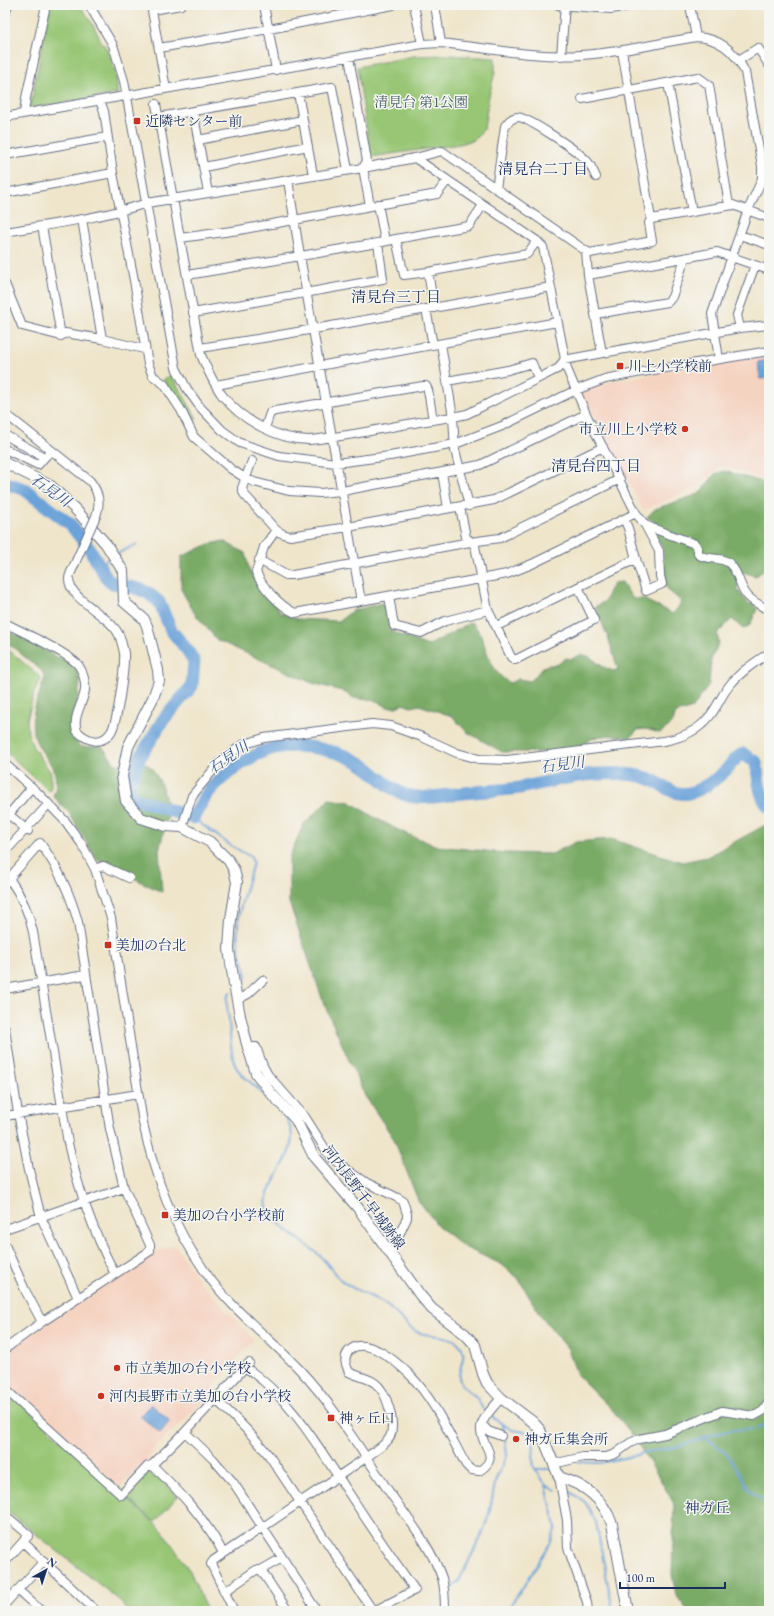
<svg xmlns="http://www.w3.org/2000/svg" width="774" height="1616" viewBox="0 0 774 1616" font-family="'EB Garamond','Noto Serif JP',serif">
<rect width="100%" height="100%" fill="#f6f6f2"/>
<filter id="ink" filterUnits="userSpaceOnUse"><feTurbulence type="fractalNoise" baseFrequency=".025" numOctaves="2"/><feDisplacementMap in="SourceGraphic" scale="8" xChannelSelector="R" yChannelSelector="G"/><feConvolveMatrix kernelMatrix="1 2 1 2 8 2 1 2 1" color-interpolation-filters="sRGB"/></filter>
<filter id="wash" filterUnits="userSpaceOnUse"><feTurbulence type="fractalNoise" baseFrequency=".012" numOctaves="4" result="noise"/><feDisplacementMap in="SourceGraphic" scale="16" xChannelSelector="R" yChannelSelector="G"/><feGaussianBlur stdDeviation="0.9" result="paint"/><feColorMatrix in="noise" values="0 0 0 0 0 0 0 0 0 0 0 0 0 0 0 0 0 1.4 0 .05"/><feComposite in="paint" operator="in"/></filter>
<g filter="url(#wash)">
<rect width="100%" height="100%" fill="#efe5cb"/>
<path fill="#f5d3c1" d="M769,352V481L721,466L696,488L643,510L582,393L604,383Z
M175,1245L200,1282L254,1340L215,1383L212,1394L156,1446L144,1463L120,1487L5,1384V1353L115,1277L150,1254Z"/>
<path fill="#98c675" stroke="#5a7a6a" d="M50,5H79C89,16 94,26 100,39C101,42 104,44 105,46C113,60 118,78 117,94L30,108Z
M446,55L495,58V72L489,96L484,129L474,140L460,144L371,157L357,67L414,56Z
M171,375L197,418L189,424L163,380Z
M5,647L38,675L41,679L34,693L27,720L28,733L33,747L51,773V787L49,791L5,751Z
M5,1389L162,1530L190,1571L207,1611H128L119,1600L8,1512H5Z
M149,1468L178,1496L155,1522L124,1495Z"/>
<path fill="#7aab66" stroke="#4a6d62" d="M724,471L769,484V567L756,576L743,572L737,589L748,603L755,605L757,609L750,625L743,629L732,619L717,634L719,642L711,660L709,684L693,708L676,713L672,724L660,733L646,729L637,730L630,738C612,735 593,732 581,748L565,752H502L467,732L452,716L419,705L411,707L403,704L396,707H387L377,701L354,698L342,691L312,683L217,640L195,614L181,589V557L207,545L223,541L245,553L250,572L281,613L297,619L339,621L352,611L382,603C389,609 389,623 393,632L428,646L471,622C488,636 484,669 510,683L518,679L531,681L543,667L548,665H557L566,658L572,659C585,650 590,658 601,665C604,668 609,669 613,671L618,669L608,637L595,607L605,601L609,591L614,583L622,582L633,599H643L673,614L682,602L668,590L665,582L663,549L656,537V523L647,517L655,509L699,494L715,474Z
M5,629L57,657L70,662L78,672L80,684L77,701L71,718L72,737L82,747L102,746L115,764H146L152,768L161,784L169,811L159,850L162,892L139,881L111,863L97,860L69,813L53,796C65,766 37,756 33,731C30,713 40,693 45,677L41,670L5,641Z
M329,799L350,802L374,817L402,832L437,846L505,853L552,854L576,842L611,839L682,862L707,857L769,823V1611H688L676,1595L672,1575L674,1504L657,1474L631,1433L614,1412L577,1375L568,1349L539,1313L518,1278L501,1264L464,1247L438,1226L418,1200L394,1139L365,1096L324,1004L289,902V858L303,825Z"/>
<path fill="#6aa2d9" stroke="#42689c" d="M769,360V378L760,379L758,362Z
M151,1404L170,1421L160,1433L140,1416Z"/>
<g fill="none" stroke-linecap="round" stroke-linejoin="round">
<path stroke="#6aa2d9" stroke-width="2" d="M117,554L137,544
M99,565L111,557
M193,818L230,845L251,857L253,862C247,889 235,914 238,942C239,954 247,966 246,978L238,986
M231,992C224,998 228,1011 229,1020C230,1035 230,1051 235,1065C240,1076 252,1082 260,1091C268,1098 281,1110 287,1120C308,1154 254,1189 269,1212C283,1232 307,1242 323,1259C332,1269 337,1279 348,1285C359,1292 372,1296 383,1303C395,1310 403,1323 415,1331C427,1338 451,1333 460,1345C468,1355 459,1366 459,1377C459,1386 470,1391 476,1397C480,1402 481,1408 486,1412
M489,1415L512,1430L525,1432L532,1437L534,1442L533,1460L534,1467L546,1485L556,1527L551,1542L526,1583L506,1611
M702,1439L704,1437L733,1430L756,1429L769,1422
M578,1462L600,1463L638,1455L642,1453L677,1447L702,1439L711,1441L730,1457L750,1491L769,1505
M536,1469H551
M547,1486L556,1490
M565,1489L585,1502L596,1522L613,1611
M451,1588L458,1583L483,1532L489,1514L496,1479L507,1455L503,1425"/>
<path stroke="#6aa2d9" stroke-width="13" d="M5,483L24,489L70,524L91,551L106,577L112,583L139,589L148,593L159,602L171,630L187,650L194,661L192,686L163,720L139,759L128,787L133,798L193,818C198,810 202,801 207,794C221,776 253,753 275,748C301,742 345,751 366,767C378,776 392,791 406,795C422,800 440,796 455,794C477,791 498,791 519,788C546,783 571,775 598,774C615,773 631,773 647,778C663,783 670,796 689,793C702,790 717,779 726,770C731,765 736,756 743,754L756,762C759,777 758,795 769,807"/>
</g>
</g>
<g filter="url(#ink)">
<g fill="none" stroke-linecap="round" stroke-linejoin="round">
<g stroke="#656f84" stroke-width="10">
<path id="minor" d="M89,5L113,45L124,81L176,368L187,389L200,407L222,430L240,443L279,456L336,463L390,456L455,444L502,426L576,390L605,379L636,373L769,351
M151,5L166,89
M264,5L276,70
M414,5L422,44
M435,5L441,43
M558,5L611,9L635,5
M690,5L696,37
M152,10L181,5
M5,13L8,5
M159,48L269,29L393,5
M561,56L565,5
M349,57L367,161L363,168L370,206
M739,60L758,48L769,65
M668,83L692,212
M298,93L313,175
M582,99L698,77L709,85L729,205
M100,101L104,111L113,173L134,280L148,364L153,376L164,384L181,410L194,437L231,469L245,478L254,482L289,491L320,493L342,491L480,465L586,414
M156,104L201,355C207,369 213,383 222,395C241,420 278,440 309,440C324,439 340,436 354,434C387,428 420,421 453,417L467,414L559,368L564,360L740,328L769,325
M193,111L208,193
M24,113L26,98L46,5
M5,117L422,44L441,43C487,48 535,58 581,55C620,53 658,43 696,37C720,38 735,51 745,72L762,166V178L759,186L748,210L712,314L719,359
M159,117L332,87L348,170
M198,140L303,120
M5,155L107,137
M415,158L537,241L543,247L567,369L586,414L636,513L645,525L652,528L695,544L698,549V554C705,561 721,555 730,564C739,573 739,585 746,594C752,603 761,604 769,611
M204,167L308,146
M288,180L300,256L361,601
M496,189L505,126C508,122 511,118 517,117C526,116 579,152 587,161C591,165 593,171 596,177
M5,193L113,173
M378,204L385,241
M82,219L102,339
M651,219L733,205L769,218
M42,226L61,336
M5,232C53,224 101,218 147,203L363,168L415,158L442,151L586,251L590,253L652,241L649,223L651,219L622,51
M740,235L769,245
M180,238L239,230L437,194L447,181
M396,239L404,275L428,272L527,254L537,241
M586,251L588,275L602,353
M428,272L434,308
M187,275L378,243L396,239L469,226L483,205
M588,275L717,252L769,270
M5,284L22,326L61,336L65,333L102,339L144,349
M426,309L433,345
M193,313L383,279L378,243
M595,314L668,302L672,297L685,258
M740,328L737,315L755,265
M441,344L453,417L455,450L469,506
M200,348L269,337L551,287
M447,381L508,370L532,363L538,378
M216,385L557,322
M5,415L12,419L90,481C99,492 101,503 96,516
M265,428L270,413L275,411L423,386H426L428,390L433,420
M5,435L44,457
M5,449L38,465L51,450
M252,461L242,488L244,494L276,530L283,534L290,536L348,527L494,500L603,447
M442,473L448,508
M460,507L466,537L475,546L488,610L511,657L515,660L594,620L578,587
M276,530L264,547L256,572C262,587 280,606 295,613L507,574L532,564L636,513
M636,559L646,591L662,584L660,576L659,551L645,525
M259,560L286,575H293L470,542L500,538L620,479
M389,596L394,626L421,633L445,621L488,610
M5,623C22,632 69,653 79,666C83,672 86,683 85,690C83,704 72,717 77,731C87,741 102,746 111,732C118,721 125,666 124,653C123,648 121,640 119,635C110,615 69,600 69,579C69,576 71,572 72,570
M497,626L636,559L628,528L624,519
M5,764L39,794L66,822L81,843L95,869L111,918L143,1123C155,1179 173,1226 206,1273C232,1310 268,1336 299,1369C334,1406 361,1450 390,1493C409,1520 431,1547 442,1578C445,1589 445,1600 445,1611
M5,811L28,831
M5,819L32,787
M182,827L192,796L219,763L242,745L264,738L372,724L391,726L422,737L457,753L479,759L507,760L664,741C680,738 698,731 709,717C717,708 721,696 729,686C740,672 754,663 769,653
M5,852L45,808
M95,869L103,866L129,878
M9,878C21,895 29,912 33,932L68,1143C78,1190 93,1231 115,1274
M5,883L40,843C58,867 70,893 78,922L110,1129L124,1188L150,1245V1251L42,1322L5,1349
M5,989L85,975
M237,1000L248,994L263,980
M5,1029L18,1113L29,1169L41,1217L78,1298
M258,1065L254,1047H256L263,1066L268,1075L305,1117L331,1158L367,1183L396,1197L403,1201L407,1214V1218L390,1254
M5,1116L138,1094
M5,1229L124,1188
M5,1245L25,1290L42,1322
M245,1367C286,1394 315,1441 341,1481C365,1518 389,1554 415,1590L374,1611
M5,1389L121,1495L148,1466L152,1465L185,1432L249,1363
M216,1400C235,1417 254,1436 270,1457L373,1611
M482,1424L488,1431L501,1436
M185,1432L213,1459L233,1482L317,1611
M553,1464L583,1457H606L615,1454L630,1443L639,1439L665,1434L722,1411L754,1416L763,1411L769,1402
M152,1465C179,1491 206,1519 223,1553
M559,1477L567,1520L568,1548L587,1602L588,1611
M5,1515L29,1535L5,1562
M23,1542L96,1611
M282,1558L261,1570L288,1611
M18,1590L41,1611
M224,1592L256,1570H261
M5,1604L44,1561
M234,1611L211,1564L214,1560L367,1457C374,1451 385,1446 390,1437C396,1423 387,1392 375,1383C368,1378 357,1376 349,1372C346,1365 343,1359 348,1352C364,1333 398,1363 410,1375C435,1401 449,1434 466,1465L471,1470L479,1471C503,1456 479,1446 481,1427C483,1416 495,1406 501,1398"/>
</g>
<g stroke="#656f84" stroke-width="12">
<path id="major" d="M5,463L51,486L76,510L106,544L123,571L124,602L144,619L147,626L158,670L159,681L153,698L128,747L122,776L126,801L141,818L166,826L182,827L210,842L229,861L234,870L237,882L231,919L229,949L234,984L240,1016L247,1044L256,1073L270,1092L296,1120L314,1157L358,1208L420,1295L432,1309L465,1334L475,1345L483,1374L487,1383L501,1398L533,1422L540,1430L559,1477C585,1485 603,1498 612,1524L628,1611"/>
</g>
<use href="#minor" stroke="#fff" stroke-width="8"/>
<use href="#major" stroke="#fff" stroke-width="10"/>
<g stroke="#656f84" stroke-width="10" stroke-linecap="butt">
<path id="minor-bridge" d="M72,570L96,516"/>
</g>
<use href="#minor-bridge" stroke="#fff" stroke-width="8"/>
</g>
</g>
<g fill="#c8321e" stroke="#f6f6f2" stroke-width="1.5">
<rect x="133" y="117" width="8" height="8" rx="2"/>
<rect x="616" y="362" width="8" height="8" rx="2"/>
<circle cx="685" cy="429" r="4"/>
<rect x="104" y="941" width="8" height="8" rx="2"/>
<rect x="161" y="1211" width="8" height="8" rx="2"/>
<circle cx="117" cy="1368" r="4"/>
<circle cx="101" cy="1396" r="4"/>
<rect x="327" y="1414" width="8" height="8" rx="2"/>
<circle cx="516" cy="1439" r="4"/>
</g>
<g text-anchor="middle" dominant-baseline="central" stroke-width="3" stroke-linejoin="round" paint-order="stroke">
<g font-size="14" fill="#405c65" stroke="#f6f6f2">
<text x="421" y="102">清見台 第1公園</text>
</g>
<g font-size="14" fill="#1b2f5e" stroke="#f6f6f2" text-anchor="start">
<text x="145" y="121">近隣センター前</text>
<text x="628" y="366">川上小学校前</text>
<text x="677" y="429" text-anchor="end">市立川上小学校</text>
<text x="116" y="945">美加の台北</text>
<text x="173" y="1215">美加の台小学校前</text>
<text x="125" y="1368">市立美加の台小学校</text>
<text x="109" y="1396">河内長野市立美加の台小学校</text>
<text x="339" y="1418">神ヶ丘口</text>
<text x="524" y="1439">神ガ丘集会所</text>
</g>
<g font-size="14" fill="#1b2f5e" stroke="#f6f6f2">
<text transform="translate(364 1197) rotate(53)">河内長野千早城跡線</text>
</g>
<g font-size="15" fill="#1b2f5e" stroke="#f6f6f2">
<text x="543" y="168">清見台二丁目</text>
<text x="396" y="296">清見台三丁目</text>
<text x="596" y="465">清見台四丁目</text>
<text x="707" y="1507">神ガ丘</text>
</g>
<g font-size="15" font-style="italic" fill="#375789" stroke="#f6f6f2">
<text transform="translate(51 490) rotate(35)">石見川</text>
<text transform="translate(228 757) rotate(-34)">石見川</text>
<text transform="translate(562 764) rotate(-8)">石見川</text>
</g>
</g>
<rect width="774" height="1616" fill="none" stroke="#f6f6f2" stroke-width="20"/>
<g transform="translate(46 1570) rotate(39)" stroke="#f6f6f2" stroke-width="3" paint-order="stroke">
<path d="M0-3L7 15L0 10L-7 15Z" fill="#1b2f5e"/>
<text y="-6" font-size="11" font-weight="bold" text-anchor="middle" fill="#1b2f5e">N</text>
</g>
<path d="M620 1582v6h105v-6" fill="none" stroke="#1b2f5e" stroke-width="2"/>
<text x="626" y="1582" font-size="12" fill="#1b2f5e" stroke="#f6f6f2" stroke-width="3" paint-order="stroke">100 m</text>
</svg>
